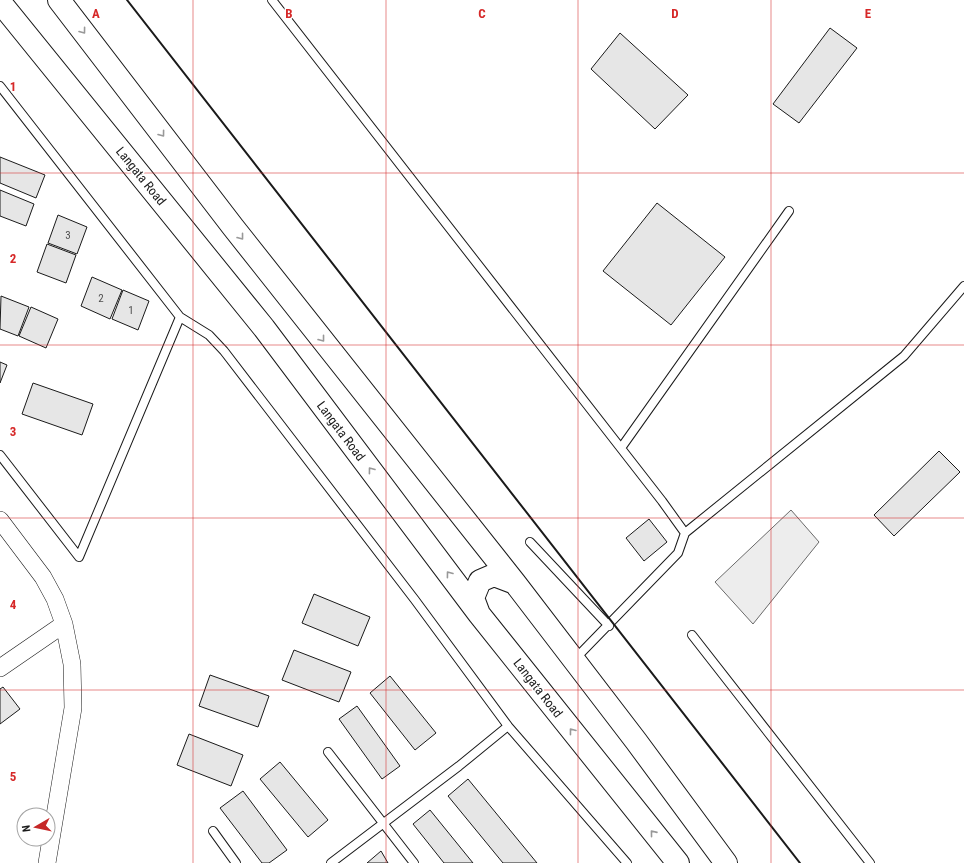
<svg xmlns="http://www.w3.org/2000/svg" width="964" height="863" viewBox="0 0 964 863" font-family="'Roboto Condensed',sans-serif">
<rect width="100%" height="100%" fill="#fff"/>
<path fill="#ededed" stroke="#6a6a6a" d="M791,510L819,542L753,624L715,582Z"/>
<path fill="#e6e6e6" stroke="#1a1a1a" d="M830,28L857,48L799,123L773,104Z
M620,33L688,95L655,129L591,69Z
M0,157L45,175L36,198L0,183Z
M0,190L34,204L26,226L0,216Z
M657,203L725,257L671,325L603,271Z
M58,215L87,227L77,254L48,243Z
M47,244L76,255L66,283L37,272Z
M92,277L122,290L110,319L81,306Z
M123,290L149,301L138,330L112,319Z
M1,296L29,307L18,336L0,329Z
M31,307L58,319L46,348L19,336Z
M0,362L7,365L0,383Z
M33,383L93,404L82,435L22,414Z
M939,451L960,472L894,536L874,515Z
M649,519L667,542L644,561L626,538Z
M314,594L370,617L358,646L302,623Z
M294,650L351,672L339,702L282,680Z
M210,675L269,696L258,727L199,706Z
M390,676L436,733L415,750L370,693Z
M3,687L20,709L0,724V689Z
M357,706L400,766L382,779L339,719Z
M189,734L243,755L231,786L177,765Z
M280,762L328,820L308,837L260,779Z
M468,779L537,863H503L448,796Z
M243,791L287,850L269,863H262L220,808Z
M430,810L473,863H444L413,824Z
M381,851L388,863H367Z"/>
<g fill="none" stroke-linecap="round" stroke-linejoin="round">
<g stroke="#1a1a1a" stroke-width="10">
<path id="service" d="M272,0L662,501L685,533
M0,86L180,317L79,557L0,455
M180,317L209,335L224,351L415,600L508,726L627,863
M621,448L789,211
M530,542L609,626
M692,635L870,863
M575,659L678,553L685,533L904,356L964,286
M328,752L414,863
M213,831L236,863
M331,863L459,766L508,726"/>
</g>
<g stroke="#1a1a1a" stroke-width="18">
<path id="minor" d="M0,520L43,577L55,599L64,624L72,664L73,708L47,863
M0,668L64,624"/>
</g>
<g stroke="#1a1a1a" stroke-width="24">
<path id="secondary" d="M59,0L233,227L515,583L636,741L726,863
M0,2L264,328L479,614L678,863
M479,614L473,598L480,581L494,575L515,583"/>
</g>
<use href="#service" stroke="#fff" stroke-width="8"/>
<use href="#minor" stroke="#fff" stroke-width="17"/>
<use href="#secondary" stroke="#fff" stroke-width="22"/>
<path stroke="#1a1a1a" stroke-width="2" d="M127,0L800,863"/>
</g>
<defs><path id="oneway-chevron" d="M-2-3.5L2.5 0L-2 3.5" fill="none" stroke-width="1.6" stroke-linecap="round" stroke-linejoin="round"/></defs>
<g stroke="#989898">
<use href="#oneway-chevron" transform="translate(83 31) rotate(53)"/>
<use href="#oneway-chevron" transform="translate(162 134) rotate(53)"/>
<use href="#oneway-chevron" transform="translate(241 237) rotate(52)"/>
<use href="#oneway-chevron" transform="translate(322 339) rotate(52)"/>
<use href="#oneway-chevron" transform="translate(371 470) rotate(-127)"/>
<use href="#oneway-chevron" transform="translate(449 574) rotate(-127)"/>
<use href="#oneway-chevron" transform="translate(572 731) rotate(-128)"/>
<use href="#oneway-chevron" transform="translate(653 833) rotate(-129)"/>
</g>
<path fill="none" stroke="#d62828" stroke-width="1" stroke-opacity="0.55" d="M193,0V863M386,0V863M578,0V863M771,0V863M0,173H964M0,345H964M0,518H964M0,690H964"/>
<g text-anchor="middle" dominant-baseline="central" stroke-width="3" stroke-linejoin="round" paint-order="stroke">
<g font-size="11" fill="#4d4d4d">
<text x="68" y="235">3</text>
<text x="101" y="298">2</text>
<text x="131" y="310">1</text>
</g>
<g font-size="13" fill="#1a1a1a" stroke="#fff">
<text transform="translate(141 176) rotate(51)">Langata Road</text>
<text transform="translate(341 431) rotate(53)">Langata Road</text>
<text transform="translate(538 688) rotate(52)">Langata Road</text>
</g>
</g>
<g font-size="13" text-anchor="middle" font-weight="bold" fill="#d62828" stroke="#fff" stroke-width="3" stroke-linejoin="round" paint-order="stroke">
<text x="96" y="18">A</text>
<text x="289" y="18">B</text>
<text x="482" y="18">C</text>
<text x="675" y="18">D</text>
<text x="868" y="18">E</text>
<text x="13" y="91">1</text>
<text x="13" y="263">2</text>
<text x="13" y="436">3</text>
<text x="13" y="609">4</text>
<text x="13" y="781">5</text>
</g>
<g transform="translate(36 827) rotate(261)"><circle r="19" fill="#ffffff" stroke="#a3a3a3"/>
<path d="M0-3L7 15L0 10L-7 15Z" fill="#c62828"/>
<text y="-6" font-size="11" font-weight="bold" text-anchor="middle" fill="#1a1a1a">N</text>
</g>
</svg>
